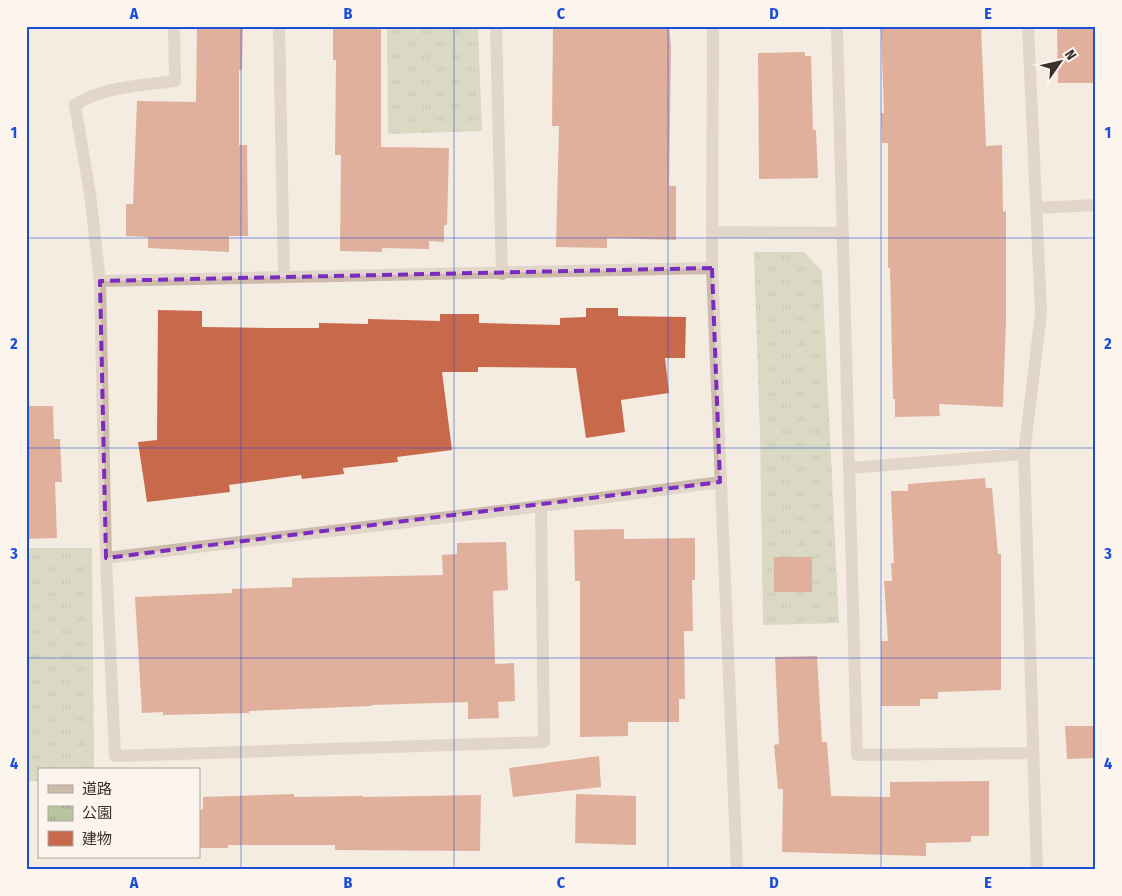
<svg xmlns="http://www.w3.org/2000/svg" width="1122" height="896" viewBox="0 0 1122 896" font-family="'Fira Sans Condensed','Noto Sans JP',sans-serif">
<defs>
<pattern id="park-tufts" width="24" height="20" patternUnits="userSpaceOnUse" patternTransform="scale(1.25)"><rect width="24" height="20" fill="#b8c4a0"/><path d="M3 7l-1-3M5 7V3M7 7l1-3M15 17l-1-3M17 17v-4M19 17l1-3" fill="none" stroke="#97a083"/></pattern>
</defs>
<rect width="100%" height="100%" fill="#f4ebe1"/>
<path fill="url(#park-tufts)" d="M387,26H478L482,131L388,134Z
M754,252H804L822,271L839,623L763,625L760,432Z
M26,548H92L94,770H39V781H26Z"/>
<path fill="#c8694b" d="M197,26H243L242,70H239V145H247L248,236H229V252L148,248V237L126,236V204H133L137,101L196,102Z
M333,26H381V147L449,148L447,225H444V242L429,241V249L382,248V252L340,251L341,155H335L336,60H333Z
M553,26H669L671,48L669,186H676V240L607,238V248L556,247L559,126H552Z
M881,26H981L986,146L1002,145L1003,212L1006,211V319L1003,407L939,404L940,416L895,417V399H893L890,268H888V143H882L881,113H884Z
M1057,26H1096V83H1058Z
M805,52V56H811L813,130H816L818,178L759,179L758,53Z
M586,308H618V316L686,317L685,358H665L669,393L621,400L625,432L586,438L576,368L478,367V372H442L452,450L397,457L398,462L343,468L344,474L302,479L301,475L229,485L230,492L147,502L138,442L157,440L158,310L202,311V327L269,328H319V323L368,324V319L440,321V314H479V323L560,325V318L586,317Z
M26,406H53L54,439H60L62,482H55L57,538L26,539Z
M985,478L986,488H992L998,554H1001V690L938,692V699H920V706H881V641H888L884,581H892L891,563H894L891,491H908V484Z
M624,529V539L695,538V580H692L693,631H684L685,699H679V722H628V736L580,737V581H575L574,530Z
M506,542L508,590L493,591L495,664L514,663L515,701L498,702L499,718L468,719V702L372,705V706L249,711V713L163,715V712L142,713L135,597L232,593V589L292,587V578L443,575L442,555L457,554V543Z
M774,557H812V592H774Z
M817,656L822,742H827L831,796L890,797V782L989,781V836H971V842L926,843V856L782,852L783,789H778L774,745L779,744L775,657Z
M1065,726H1096V758L1067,759Z
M599,756L601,787L513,797L509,768Z
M294,794V797L363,796V797L481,795L480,851L335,850V845H228V848H199V810L203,809V797Z
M576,794L636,796V845L575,843Z"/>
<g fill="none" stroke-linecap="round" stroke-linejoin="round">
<path stroke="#cdbbac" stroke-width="12" d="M75,105C101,87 144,85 175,81L174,26"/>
<path stroke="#cdbbac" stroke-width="12" d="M279,26L284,277
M496,26L502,274
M713,26L712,268L737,870
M837,26L857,755L1033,753
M1028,26L1041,313L1024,454L1037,870
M75,105L90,194L100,281L106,558L115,756L544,742L541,506
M1036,208L1096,205
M713,232L842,233
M100,281L712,268
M849,468L1024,454
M106,558L541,506L720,482"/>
</g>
<path d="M0 0H1122V896H0ZM712,268L720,482L106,558L100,281Z" fill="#f4ebe1" fill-opacity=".55" fill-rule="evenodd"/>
<path fill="none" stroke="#7b2cbf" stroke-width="4" stroke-dasharray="10 6" stroke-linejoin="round" d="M712,268L720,482L106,558L100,281Z"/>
<path fill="none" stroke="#1d4ed8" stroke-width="1" stroke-opacity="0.55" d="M241,26V870M454,26V870M668,26V870M881,26V870M26,238H1096M26,448H1096M26,658H1096"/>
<rect width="1122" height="896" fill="none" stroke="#fbf5ee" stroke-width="55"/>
<rect x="38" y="768" width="162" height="90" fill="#fbf5ee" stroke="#aea6a0"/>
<rect x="48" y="785" width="25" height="8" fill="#cdbbac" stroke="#aea6a0"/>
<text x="82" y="794" font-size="15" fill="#3b302b">道路</text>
<rect x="48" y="806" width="25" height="15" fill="url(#park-tufts)" stroke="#aea6a0"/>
<text x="82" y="818" font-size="15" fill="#3b302b">公園</text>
<rect x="48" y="831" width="25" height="15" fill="#c8694b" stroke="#aea6a0"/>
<text x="82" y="844" font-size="15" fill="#3b302b">建物</text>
<g transform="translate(1060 62) rotate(56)" stroke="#fbf5ee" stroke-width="4" paint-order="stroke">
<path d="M0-4L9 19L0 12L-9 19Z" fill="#3b302b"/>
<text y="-8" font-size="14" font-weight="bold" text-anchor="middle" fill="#3b302b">N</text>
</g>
<rect x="28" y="28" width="1066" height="840" fill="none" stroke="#1d4ed8" stroke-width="2"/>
<g font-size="16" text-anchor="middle" font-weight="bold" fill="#1d4ed8">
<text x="134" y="19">A</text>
<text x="348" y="19">B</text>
<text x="561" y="19">C</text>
<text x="774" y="19">D</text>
<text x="988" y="19">E</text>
<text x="14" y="138">1</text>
<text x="1108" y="138">1</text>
<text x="14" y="349">2</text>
<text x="1108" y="349">2</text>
<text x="14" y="559">3</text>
<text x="1108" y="559">3</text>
<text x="14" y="769">4</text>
<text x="1108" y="769">4</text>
<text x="134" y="888">A</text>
<text x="348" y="888">B</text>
<text x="561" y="888">C</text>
<text x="774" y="888">D</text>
<text x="988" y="888">E</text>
</g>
</svg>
